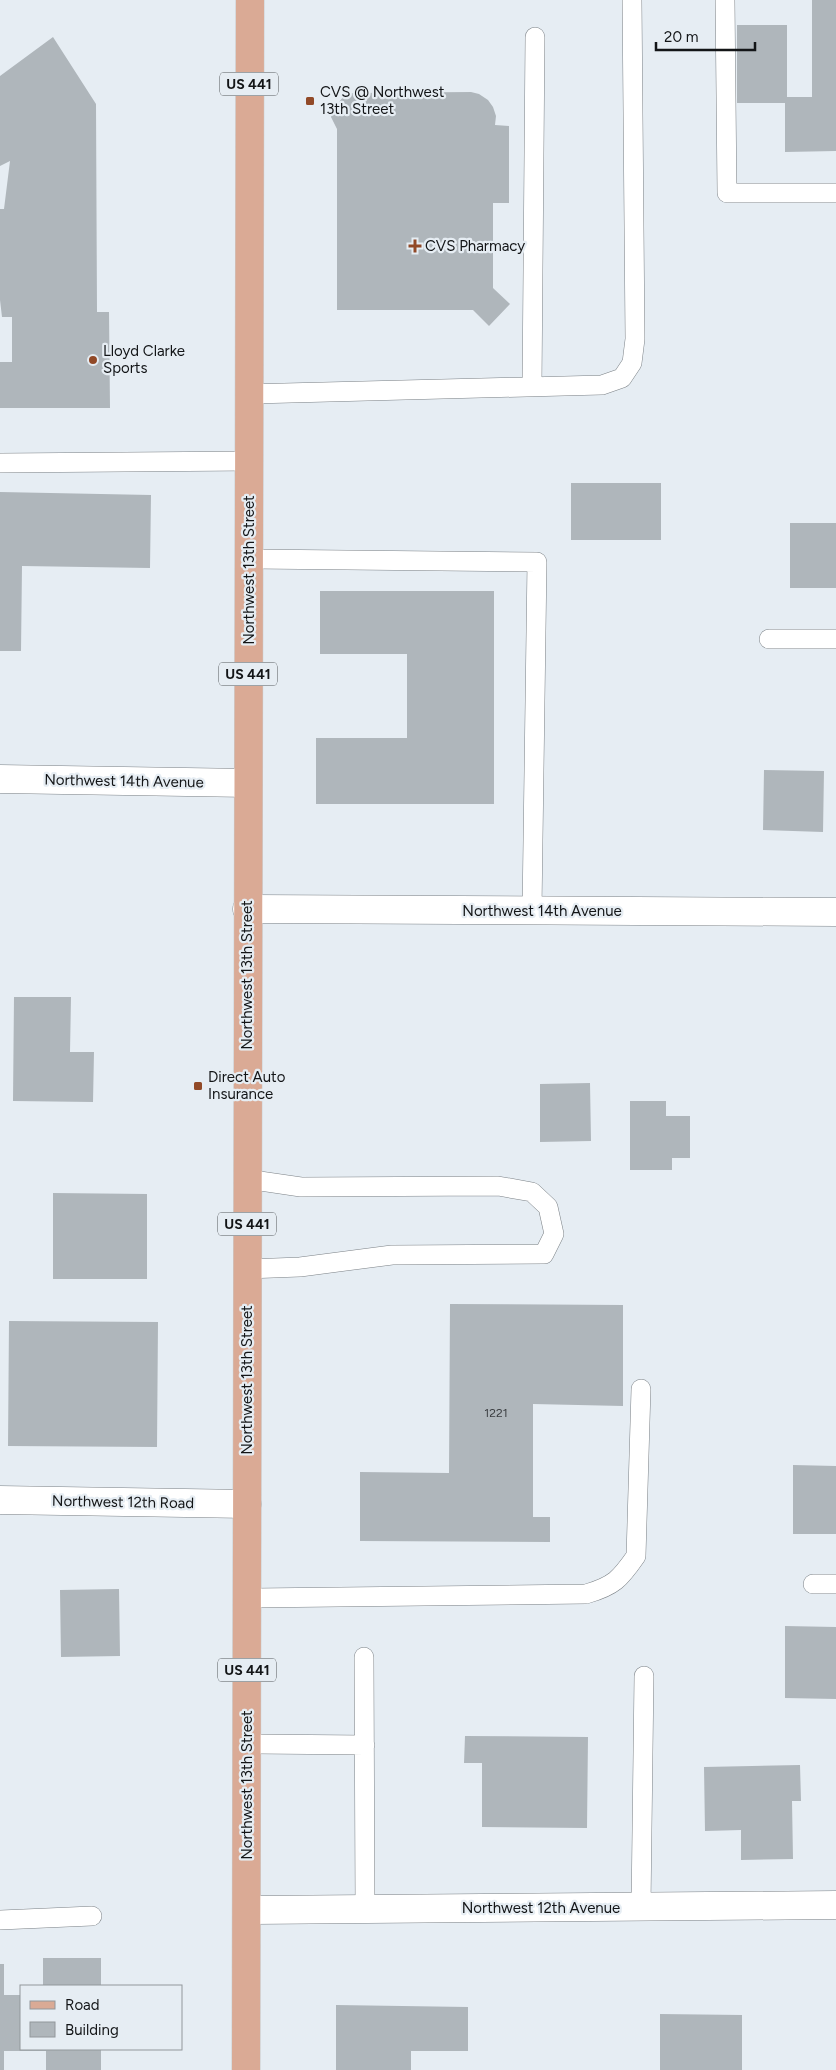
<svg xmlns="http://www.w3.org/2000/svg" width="836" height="2070" viewBox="0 0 836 2070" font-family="Figtree,sans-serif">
<rect width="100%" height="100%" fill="#e6edf3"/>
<path fill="#afb6bb" d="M812,0H836V151L785,152V103H737V25H787V97H812Z
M53,37L96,104L97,312H109L110,408H0V362H12V317H2L0,300V209H4L10,161L0,166V76Z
M471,92L479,94L488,100L493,107L496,116L495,125L509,126V203H493V288L510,304L489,326L473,310H337V129L331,117L333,109L344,96L353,93Z
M571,483H661V540H571Z
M0,492L151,495L150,568L22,566L21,651H0Z
M790,523H836V588H790Z
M320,591H494V804H316V738H407V654H320Z
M764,770L824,771L823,832L763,830Z
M14,997H71L70,1052H94L93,1102L13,1101Z
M590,1083L591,1141L540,1142V1084Z
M630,1101H666V1116H690V1158H672V1170H630Z
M53,1193L147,1194V1279H53Z
M450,1304L623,1305V1406L533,1404V1517H550V1542L360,1541V1472L449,1473Z
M9,1321L158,1322L157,1447L8,1446Z
M793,1465L836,1466V1534H793Z
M119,1589L120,1656L61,1657L60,1590Z
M785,1626L836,1627V1699L785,1698Z
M465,1736L588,1737L587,1828L482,1827V1763H464Z
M800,1765L801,1801H792L793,1859L741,1860V1830L705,1831L704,1767Z
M43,1958H101V1986H43Z
M0,1964H4V1995H21V2049H101V2070H46V2051H4V2070H0Z
M336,2005L468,2007V2051H411V2070H336Z
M660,2014L742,2015V2070H660Z"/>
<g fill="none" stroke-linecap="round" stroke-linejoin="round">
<g stroke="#7b8186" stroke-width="20">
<path id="lane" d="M725,0L727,193H836
M532,387L535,37
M249,394L602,385L622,378L632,363L635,339L632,0
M0,463L249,461
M249,559L537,562L532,910
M769,639H836
M247,1179L301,1187L498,1186L532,1192L548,1207L554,1234L544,1254L392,1255L300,1267L247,1269
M813,1584H836
M246,1598L586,1594C614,1586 620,1579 636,1556L641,1389
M364,1657L365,1909
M247,1744L365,1745
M641,1907L644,1676
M0,1920L92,1916"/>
</g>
<g stroke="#7b8186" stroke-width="29">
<path id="street" d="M0,779L248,783
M247,909L836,912
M0,1500L247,1504
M247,1910L836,1905"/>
</g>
<g stroke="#cbcccc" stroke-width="29">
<path id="primary" d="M246,2070L250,0"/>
</g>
<use href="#lane" stroke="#fff" stroke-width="19"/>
<use href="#street" stroke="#fff" stroke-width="28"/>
<use href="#primary" stroke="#daaa95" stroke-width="28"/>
</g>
<g fill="#914927" stroke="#e6edf3" stroke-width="2">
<rect x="305" y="96" width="10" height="10" rx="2.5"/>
<path d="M412.5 238.5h5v5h5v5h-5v5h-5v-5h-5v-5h5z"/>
<circle cx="93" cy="360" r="5"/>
<rect x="193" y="1081" width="10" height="10" rx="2.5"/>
</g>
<g text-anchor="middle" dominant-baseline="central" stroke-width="4.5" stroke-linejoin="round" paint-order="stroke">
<g font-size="12" fill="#3a3d40">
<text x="496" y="1413">1221</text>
</g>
<g fill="#e6edf3" stroke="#525659" stroke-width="1">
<rect x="220" y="72.5" width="58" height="23" rx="4"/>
<rect x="219" y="662.5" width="58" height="23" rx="4"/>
<rect x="218" y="1212.5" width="58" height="23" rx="4"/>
<rect x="218" y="1658.5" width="58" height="23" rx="4"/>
</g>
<g font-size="14" font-weight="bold" fill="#131517">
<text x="249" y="84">US 441</text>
<text x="248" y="674">US 441</text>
<text x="247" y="1224">US 441</text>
<text x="247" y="1670">US 441</text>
</g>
<g font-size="15" fill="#131517" stroke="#e6edf3" text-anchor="start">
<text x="320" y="92">CVS @ Northwest<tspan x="320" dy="17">13th Street</tspan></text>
<text x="425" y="246">CVS Pharmacy</text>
<text x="103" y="351">Lloyd Clarke<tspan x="103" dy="17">Sports</tspan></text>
<text x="208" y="1077">Direct Auto<tspan x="208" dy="17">Insurance</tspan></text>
</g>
<g font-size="15" fill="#131517" stroke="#e6edf3">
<text transform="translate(249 570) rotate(-90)">Northwest 13th Street</text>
<text transform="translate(124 781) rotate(1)">Northwest 14th Avenue</text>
<text x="542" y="911">Northwest 14th Avenue</text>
<text transform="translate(247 975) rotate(-90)">Northwest 13th Street</text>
<text transform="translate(247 1380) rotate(-90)">Northwest 13th Street</text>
<text transform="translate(123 1502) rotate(1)">Northwest 12th Road</text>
<text transform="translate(247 1785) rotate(-90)">Northwest 13th Street</text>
<text x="541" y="1908">Northwest 12th Avenue</text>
</g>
</g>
<rect x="20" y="1985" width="162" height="65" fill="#e6edf3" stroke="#92979b"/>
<rect x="30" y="2001" width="25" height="8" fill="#daaa95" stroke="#92979b"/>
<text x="65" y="2010" font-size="15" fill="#131517">Road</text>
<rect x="30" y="2022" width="25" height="15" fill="#afb6bb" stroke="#92979b"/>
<text x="65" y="2035" font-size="15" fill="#131517">Building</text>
<path d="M656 42v8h99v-8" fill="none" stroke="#131517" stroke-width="2.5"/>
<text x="664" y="42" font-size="15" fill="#131517" stroke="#e6edf3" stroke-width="4" paint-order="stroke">20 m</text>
</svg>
